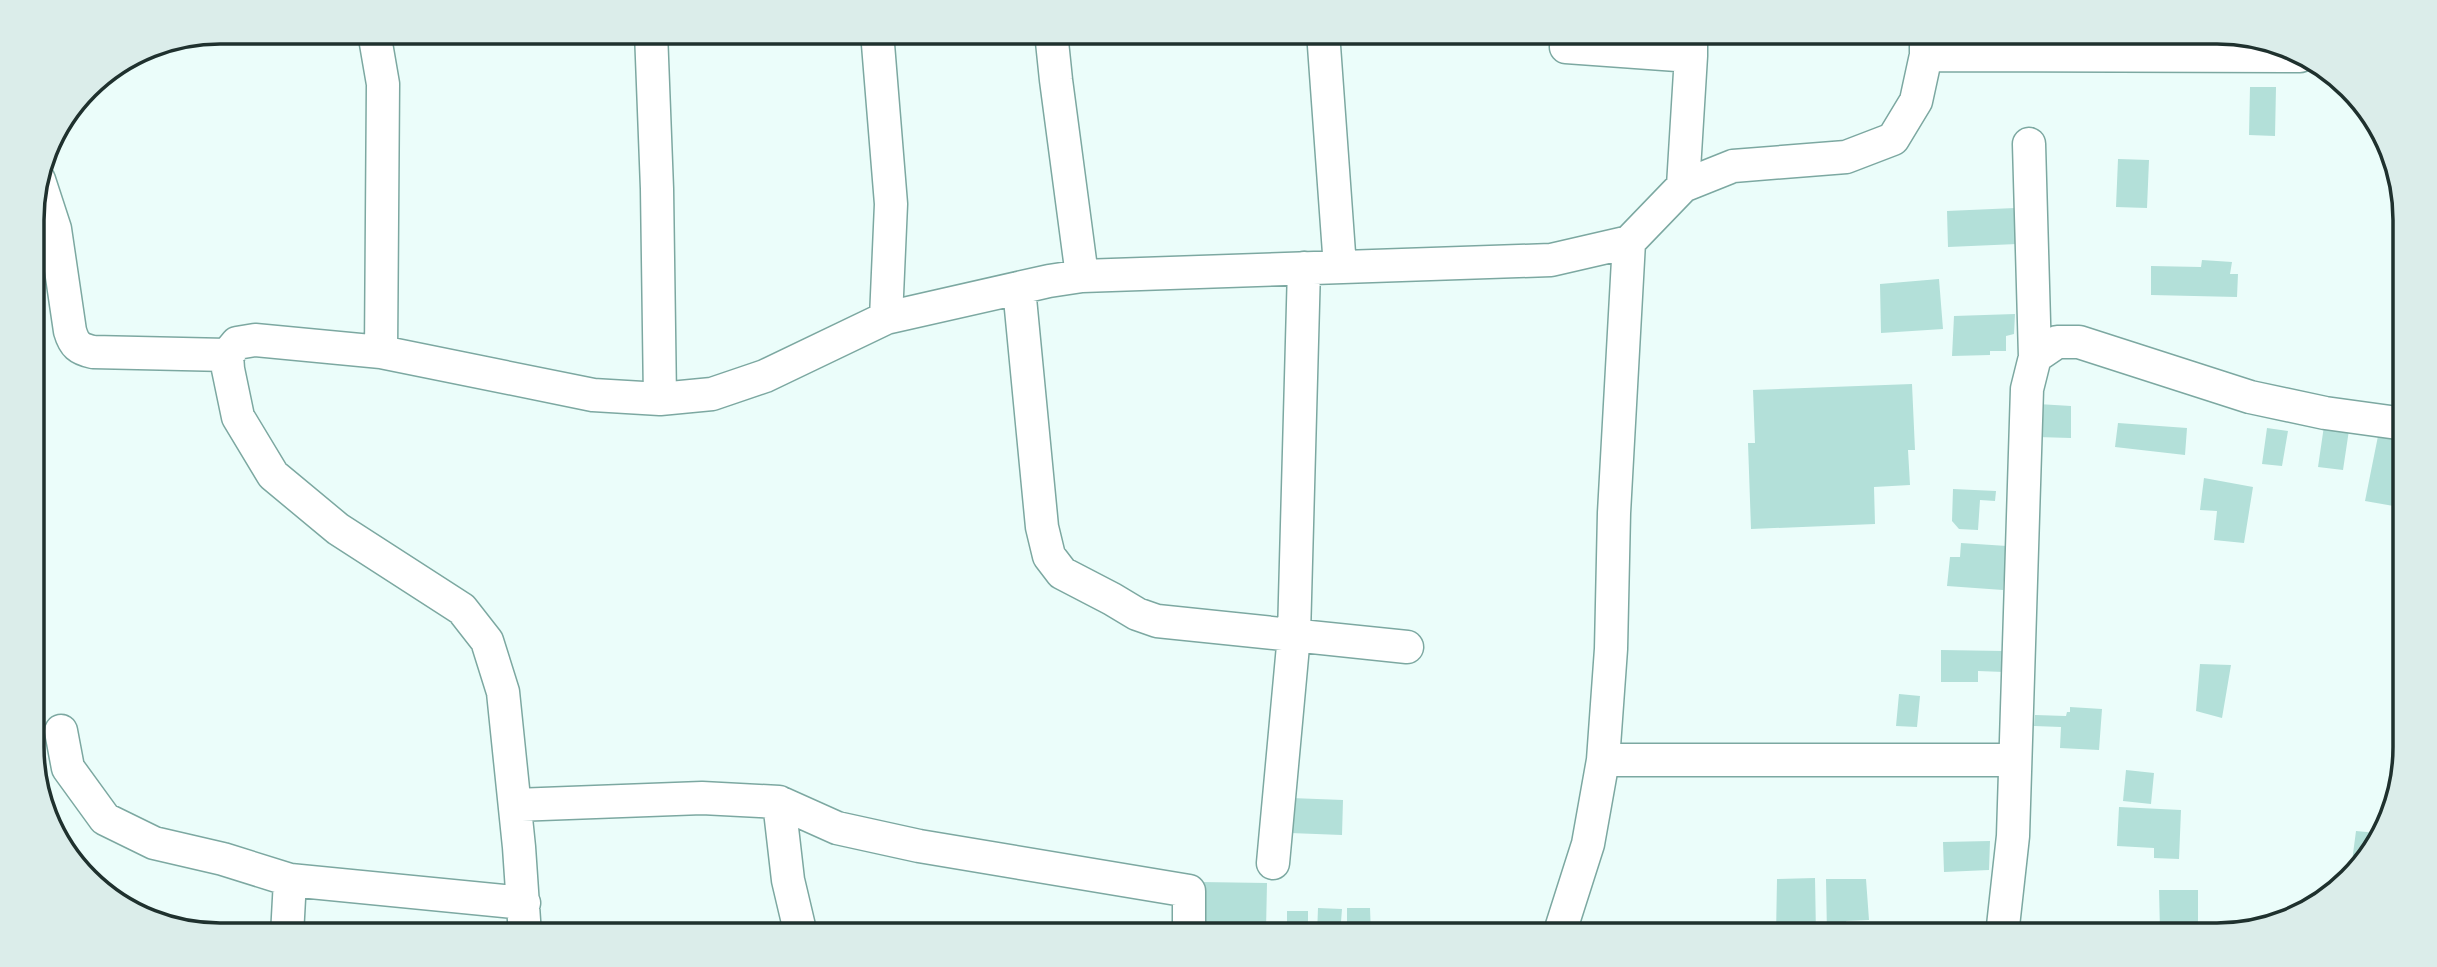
<svg xmlns="http://www.w3.org/2000/svg" width="2437" height="967" viewBox="0 0 2437 967" font-family="Manrope,sans-serif">
<rect width="100%" height="100%" fill="#ebfdfa"/>
<path fill="#b3e0d9" d="M2250,87H2276L2275,136L2249,135Z
M2118,159L2149,160L2147,208L2116,207Z
M2015,208L2017,244L1948,247L1947,211Z
M2202,260L2232,262L2230,274H2238L2237,297L2151,295V266L2201,267Z
M1939,279L1943,329L1881,333L1880,284Z
M2015,314L2014,334L2006,336V351H1990V355L1952,356L1954,316Z
M1912,384L1915,450H1908L1910,485L1874,487L1875,524L1751,529L1748,443H1755L1753,390Z
M2038,404L2071,406V438L2037,437Z
M2118,423L2187,428L2185,455L2115,447Z
M2324,426L2349,430L2343,470L2318,467Z
M2267,428L2288,431L2282,466L2262,464Z
M2379,431L2405,436V508L2365,501Z
M2204,478L2253,487L2244,543L2214,540L2217,511L2200,510Z
M1953,489L1996,491L1995,501L1980,500L1978,530L1959,529L1952,521Z
M1961,543L2007,546L2003,590L1947,586L1950,557H1960Z
M1941,650L2004,651V672L1978,671V682H1941Z
M2200,664L2231,665L2222,718L2196,711Z
M1899,694L1920,696L1917,727L1896,726Z
M2070,707L2102,709L2099,750L2060,748L2061,727L2034,726L2035,715L2066,716L2067,712H2070Z
M2126,770L2154,773L2151,804L2123,801Z
M1291,798L1343,800L1342,835L1290,833Z
M2119,807L2181,810L2179,859L2154,858V848L2117,846Z
M2356,831L2377,833L2351,869Z
M1990,841L1989,870L1944,872L1943,842Z
M1815,878L1816,935H1776L1777,879Z
M1826,879H1866L1869,920L1846,921L1847,935H1827Z
M1201,882L1267,883L1266,930L1199,929Z
M2159,890H2198V930L2160,931Z
M1318,908L1342,909L1340,935H1317Z
M1347,908H1370L1371,935H1347Z
M1287,911H1308V935H1287Z"/>
<g fill="none" stroke-linecap="round" stroke-linejoin="round">
<g stroke="#7ca8a1" stroke-width="35">
<path id="street" d="M374,32L383,84L381,352
M651,32L657,189L660,399
M877,32L891,204L886,318
M1051,32L1056,80L1082,276
M1323,32L1340,267
M1566,47L1691,56V32
M1926,55L2300,56
M2029,144L2035,357
M39,180L55,229L70,331C74,345 79,349 93,352L227,355
M1683,186L1691,56
M1019,288L1042,527L1049,556L1062,573L1112,599L1137,614L1157,621L1407,647
M61,731L68,768L105,819L154,843L223,859L290,880L524,903
M1603,760H2015
M779,802L788,880L801,935
M515,805L702,798L779,802L837,828L919,846L1189,891V935
M1273,863L1294,635L1304,268
M287,935L290,880
M525,935L519,847L503,692L487,641L462,609L338,529L273,475L238,417L228,369L227,355L237,343L255,340L381,352L593,395L660,399L712,394L765,376L886,318L1049,281L1082,276L1551,260L1629,242L1683,186L1733,166L1846,157L1893,139L1916,101L1926,55V32
M1559,935L1588,844L1603,760L1611,649L1614,513L1629,242
M2002,935L2013,836L2027,389L2035,357L2057,342H2079L2250,397L2325,413L2405,424"/>
</g>
<use href="#street" stroke="#fff" stroke-width="32"/>
</g>
<path d="M0 0H2437V967H0ZM220 44H2217A176 176 0 0 1 2393 220V747A176 176 0 0 1 2217 923H220A176 176 0 0 1 44 747V220A176 176 0 0 1 220 44Z" fill="#dbedea" fill-rule="evenodd"/>
<path fill="none" stroke="#1f312e" stroke-width="3.5" d="M220 44H2217A176 176 0 0 1 2393 220V747A176 176 0 0 1 2217 923H220A176 176 0 0 1 44 747V220A176 176 0 0 1 220 44Z"/>
</svg>
